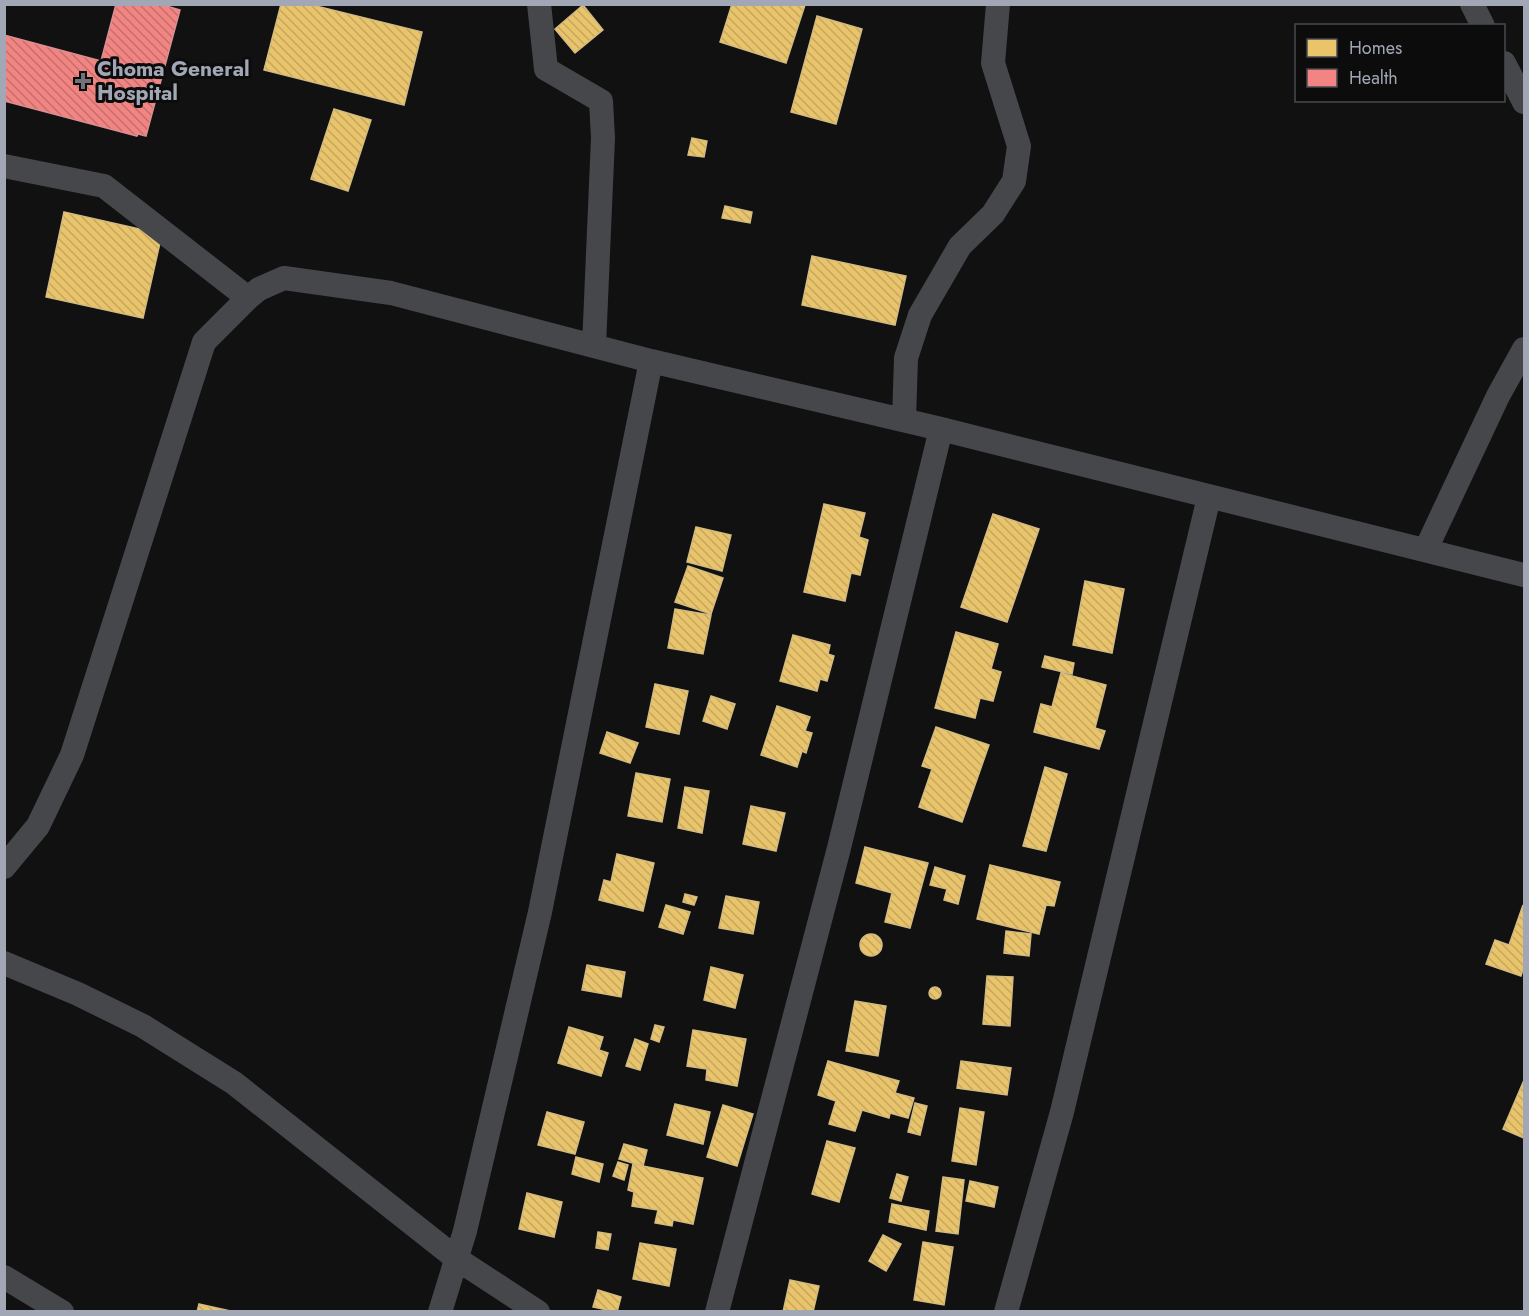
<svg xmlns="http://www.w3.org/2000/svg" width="1529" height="1316" viewBox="0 0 1529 1316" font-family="Jost,sans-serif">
<defs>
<pattern id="homes-back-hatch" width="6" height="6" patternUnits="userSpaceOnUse" patternTransform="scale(1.5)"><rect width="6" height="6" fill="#e9c46a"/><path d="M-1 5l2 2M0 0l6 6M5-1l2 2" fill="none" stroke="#c4a760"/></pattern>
<pattern id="health-back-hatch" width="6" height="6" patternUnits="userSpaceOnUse" patternTransform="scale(1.5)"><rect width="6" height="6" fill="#f28482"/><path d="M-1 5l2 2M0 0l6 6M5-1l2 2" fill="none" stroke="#c2706f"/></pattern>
</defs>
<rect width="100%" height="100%" fill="#111112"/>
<path fill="url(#homes-back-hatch)" stroke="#d3bb80" stroke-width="1.5" d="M281,4H308L422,32L404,105L264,70Z
M732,4L805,5L786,63L720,42Z
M583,5L603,30L575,53L555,29Z
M817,16L862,29L836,124L791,112Z
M334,109L371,120L348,191L311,179Z
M692,138L707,141L704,157L688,155Z
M725,206L752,212L750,223L722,218Z
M64,212L162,234L143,318L46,297Z
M812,256L906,276L895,325L802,305Z
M824,504L865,513L859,537L868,540L860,575L851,573L845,601L804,592Z
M993,514L1039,529L1007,622L961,607Z
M696,527L731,535L722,571L687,562Z
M688,566L723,578L711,614L675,602Z
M1085,581L1124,589L1112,653L1073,645Z
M675,609L711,615L703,654L668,648Z
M956,632L998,644L991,669L1001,672L993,701L980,698L975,718L935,708Z
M793,635L830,645L828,654L834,656L827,681L820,679L817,691L780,681Z
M1045,656L1074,663L1072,674L1042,667Z
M1061,673L1106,685L1095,728L1105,731L1099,749L1034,732L1041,704L1052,707Z
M655,684L688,691L679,734L646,727Z
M711,696L735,704L727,729L703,721Z
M777,706L810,717L805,731L812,733L806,753L802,751L797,767L761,755Z
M936,727L989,745L962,822L919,807L932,769L922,766Z
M607,732L638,743L630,763L600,753Z
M1045,767L1067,774L1046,851L1023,846Z
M636,773L670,779L662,822L628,816Z
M685,787L709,791L702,833L678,828Z
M751,806L785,813L776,851L743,844Z
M865,847L928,863L910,928L885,922L892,893L856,883Z
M617,854L654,863L643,911L599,900L604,880L611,882Z
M990,865L1060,882L1054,906L1046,905L1039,934L977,919Z
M935,867L965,876L958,904L944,900L947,889L930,885Z
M685,894L697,897L694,905L683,902Z
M726,896L759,902L753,934L719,928Z
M666,905L690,912L683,934L659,927Z
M1523,905L1524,966L1521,976L1486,964L1495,940L1509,945Z
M1006,931L1031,934L1029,956L1004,953Z
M860 945a11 11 0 1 1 22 0a11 11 0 1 1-22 0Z
M587,965L625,972L621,997L582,990Z
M711,967L743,975L735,1008L704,1000Z
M987,976L1013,977L1010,1026L983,1024Z
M929 993a6 6 0 1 1 12 0a6 6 0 1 1-12 0Z
M855,1001L886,1006L878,1056L846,1051Z
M655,1025L664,1027L659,1042L651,1039Z
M569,1027L603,1037L599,1050L608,1053L601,1076L558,1063Z
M693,1030L746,1039L737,1086L706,1080L707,1069L687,1066Z
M635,1039L648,1044L640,1070L626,1066Z
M828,1061L899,1081L895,1093L914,1098L908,1118L890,1113L889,1118L862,1110L855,1131L829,1124L836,1101L818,1095Z
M961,1061L1011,1068L1007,1095L957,1088Z
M1524,1080V1138L1503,1129Z
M915,1103L927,1106L920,1135L908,1132Z
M675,1104L710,1112L703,1144L667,1135Z
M723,1105L753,1114L737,1166L707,1157Z
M960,1108L984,1112L976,1165L952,1161Z
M547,1112L584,1122L575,1154L538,1145Z
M827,1141L855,1148L839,1202L812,1194Z
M624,1144L647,1150L643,1166L619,1159Z
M576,1157L603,1164L599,1182L572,1174Z
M618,1162L628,1165L624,1180L613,1176Z
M633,1164L703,1178L693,1224L673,1220L672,1226L655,1223L658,1210L632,1206L634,1192L628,1190Z
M897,1174L908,1177L901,1201L890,1198Z
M943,1177L964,1180L958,1234L936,1231Z
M970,1181L998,1187L994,1207L966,1201Z
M527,1193L562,1202L554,1237L519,1229Z
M892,1204L929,1211L926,1230L889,1222Z
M598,1232L611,1234L608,1250L596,1248Z
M883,1235L901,1244L886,1271L869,1261Z
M923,1242L953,1247L944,1305L914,1300Z
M640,1243L676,1249L669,1286L633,1279Z
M790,1280L819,1286L813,1312H783Z
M598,1290L621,1297L617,1312L593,1307Z
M199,1304L235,1312H197Z"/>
<path fill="url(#health-back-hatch)" stroke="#da8e91" stroke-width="1.5" d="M116,4H160L180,10L146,136L138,134L137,136L4,101V35L101,61Z"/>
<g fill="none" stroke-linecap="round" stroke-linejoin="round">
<path stroke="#46474b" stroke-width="24" d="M539,4L546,69L601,101L603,138L594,346
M1472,4L1483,26
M1504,63L1524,102
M4,166L104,186L248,298
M904,420L906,358L920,315L960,246L993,214L1014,181L1019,146L993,63L998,4
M1426,549L1498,396L1524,349
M4,867L38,826L72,755L204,342L248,298L259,289L284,278L391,293L651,361L941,429L1524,575
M4,963L78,994L143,1026L234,1083L457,1259L538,1312
M4,1277L62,1312
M440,1312L465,1231L540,912L651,361
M717,1312L839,848L941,429
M1006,1312L1062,1112L1209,497"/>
</g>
<path fill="#6f727b" stroke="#0c0c0d" stroke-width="2" d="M80 72h6v6h6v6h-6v6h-6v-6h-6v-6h6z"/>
<g text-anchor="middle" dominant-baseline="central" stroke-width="6" stroke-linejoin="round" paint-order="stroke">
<g font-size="21" font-weight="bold" fill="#a1a7b4" stroke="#0c0c0d" text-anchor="start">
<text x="97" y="69">Choma General<tspan x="97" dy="24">Hospital</tspan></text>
</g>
</g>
<rect width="1529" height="1316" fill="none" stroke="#a1a7b4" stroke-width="12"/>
<rect x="1295" y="24" width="210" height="78" fill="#0c0c0d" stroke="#484a50" stroke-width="1.5"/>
<rect x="1307" y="39" width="30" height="18" fill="#e9c46a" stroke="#484a50" stroke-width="1.5"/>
<text x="1349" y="54" font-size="18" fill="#a1a7b4">Homes</text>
<rect x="1307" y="69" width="30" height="18" fill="#f28482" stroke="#484a50" stroke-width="1.5"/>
<text x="1349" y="84" font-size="18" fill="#a1a7b4">Health</text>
</svg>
